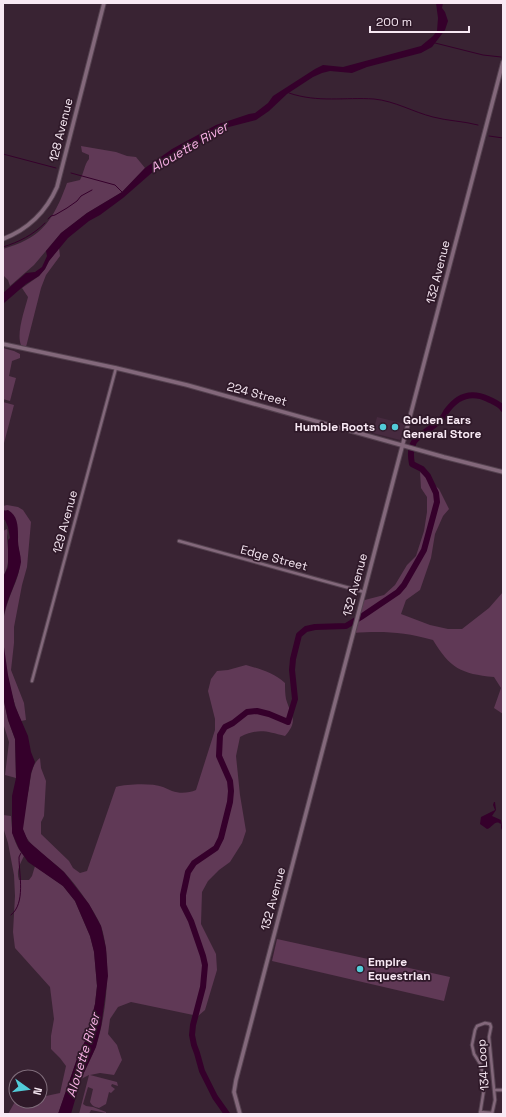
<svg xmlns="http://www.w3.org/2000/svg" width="506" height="1117" viewBox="0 0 506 1117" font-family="'Space Grotesk',sans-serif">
<rect width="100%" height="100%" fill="#392333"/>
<path fill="#462a3f" d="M377,417L405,424L400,440L373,433Z"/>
<path fill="#603956" d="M81,146L116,152L127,156L136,157L145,168L122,192L87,213L61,233L34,265L10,286L8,280L3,275V249C11,246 19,244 26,240C49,229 59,205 67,183L80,180C84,173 84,165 89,159V155L82,152Z
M59,248L60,256L46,275L41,288L26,347L21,345C16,333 25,309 28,297L22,288L39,276L45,269L49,261Z
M3,348L14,351L20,354V358L12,361L9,376L16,378L10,401L3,399Z
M3,402L14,405L3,447Z
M420,472L439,489L449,509L443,516L435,534L431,558L420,590L406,600L401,614L430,625L448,629H462L489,608L503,592V714L494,708L501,688L494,677C461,674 450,668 433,640C403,632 384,631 353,633L361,601L384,595L395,585L407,565L416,556L424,531L427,512V497L421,488Z
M7,505L18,507L23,510L31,522L27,567L22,585L14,627V643L11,670L24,703L26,720L21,721C10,694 0,650 3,622C5,608 11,593 16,581C26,555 15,534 5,510L3,511V506Z
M7,529C8,533 7,534 7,538C8,554 11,561 3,577V531Z
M246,665C260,669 274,673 285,683C285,688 285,694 286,699C291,716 299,720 285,736C266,731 258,728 240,737L236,756L240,795L246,831L242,843L230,862L219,870L208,881L202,892L201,924L216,954L217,970L205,1010L198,1016L131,1002L118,1007L110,1019L108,1034L117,1045L122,1060L114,1075L100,1073L90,1075L117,1082L118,1086L112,1084L111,1086L115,1089L111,1093L109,1092L106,1104L99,1108C95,1107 92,1106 90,1102L93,1089L88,1087L83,1104L86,1106L93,1107L106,1112V1113L91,1110L89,1114H79L89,1075L81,1079C86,1068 92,1057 96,1046C107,1014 112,958 101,926C95,911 75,883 63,871C51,859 28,847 23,830C21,822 27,798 29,788C31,777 31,765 40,758L41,768L46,781L44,816L41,822V834L69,861L73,868L80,873L87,871L116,787C128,784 151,783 163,787C166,788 169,790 172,791C180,794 189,793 196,790L215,730V719L208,691L211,679L217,671L228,670Z
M3,697L8,720L15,739L16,778L5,775L9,742L3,723Z
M3,815L11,816C12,832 13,843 24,856C20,864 16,871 19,880H29L32,876L35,866L63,886L75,901L90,936L94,951L97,986L95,1004L87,1037L78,1056L58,1114H8L16,1100V1101H40V1095L46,1096L60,1093L66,1066L60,1058L51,1049V1036L54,1019L50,987L15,948L13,932L15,896L14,875L8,843L3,827Z
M277,939L450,977L444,1001L272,961Z"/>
<path fill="#35002b" d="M436,3H443L442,8L445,12L448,21L445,30L432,47L421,53L367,67L352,73L330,71L322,73L313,77L287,94L269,111L256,120L225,128L213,136L163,163L123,198L100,215L89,221L68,238L49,261L45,269L39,276L26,284L3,304V293L26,273L35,272L42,267L47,256L46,251L61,233L87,213L122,192L145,168L172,149L216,125L249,114L255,113L268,103L273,96L315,69L323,65L343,67L421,46L433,36L437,31L438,18Z
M8,510C19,516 18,529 18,541C18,548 21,555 21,562C18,582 3,604 3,625V577L8,567V540L10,538L8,527L5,520L3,519V511Z
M3,640L8,675L15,706L28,736L31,752L35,762L31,773L23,829L28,841L64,872L89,904L101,926L106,948L108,976L101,1027L96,1047L81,1079L71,1114H58L78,1056L87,1037L95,1004L97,986L94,952L90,936L75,901L63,886L28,862L19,849L12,833V796L16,778L15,739L8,720L3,697Z
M494,802H495L496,810L492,816L501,820L503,832L501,828V824C495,819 493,827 487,829L480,824L481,817L495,810L493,805Z"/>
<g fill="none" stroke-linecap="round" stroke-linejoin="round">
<path stroke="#35002b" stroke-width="1" d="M435,43L483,55L501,57
M289,93C318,103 345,97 374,99C395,101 413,112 433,117C448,121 463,121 478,125
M489,136L503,138
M3,154L56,168
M71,173L115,185L122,192
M48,219L51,216L55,215L67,208L77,201L81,196L92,190
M3,247C19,242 33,235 45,223
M11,915C26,903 19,875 19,857L21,853"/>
<path stroke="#35002b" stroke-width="6" d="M227,1114L215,1097L202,1071L197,1053L194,1045L192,1035L193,1025L203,987L205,965L203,956L191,921L183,905V895L188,872L194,863L216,848L221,838L230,802L231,791L230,781L219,756L220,735L225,727L233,723L247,712L257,711L269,714L288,722L295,699L292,670L293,659L299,635L306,629L315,627L346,626L361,617L398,592L404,585L424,550L437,502L436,493L428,476L422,469L412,464C406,434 426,436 441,419C444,417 445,414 446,412C457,396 471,391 488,399C494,402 500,404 503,409"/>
<g stroke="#54414f" stroke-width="4.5">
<path id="street" d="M179,541L364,592
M32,681L116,368
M494,1090H503
M480,1112L492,1113
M480,1114L484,1089L483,1078L481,1065L474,1054L472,1045L475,1030L477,1026L485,1023L490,1024L491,1027L489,1037L495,1100L492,1114"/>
</g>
<g stroke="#54414f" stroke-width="5.5">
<path id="secondary" d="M3,239C29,229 46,212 57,187L104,3
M3,344L116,368L187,385L444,457L503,472
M240,1114L234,1092L236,1080L503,62"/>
</g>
<use href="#street" stroke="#83687b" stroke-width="2.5"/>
<use href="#secondary" stroke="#83687b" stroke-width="3.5"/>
</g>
<g fill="#52cbd8" stroke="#2f1929" stroke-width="1.5">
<circle cx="383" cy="427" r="4"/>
<circle cx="395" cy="427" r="4"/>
<circle cx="360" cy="969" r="4"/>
</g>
<g text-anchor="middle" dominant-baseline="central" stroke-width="3.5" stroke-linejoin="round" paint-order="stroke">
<g font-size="12" fill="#f8e9f4" stroke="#2f1929">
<text transform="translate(61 130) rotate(-76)">128 Avenue</text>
<text transform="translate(438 272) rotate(-76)">132 Avenue</text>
<text transform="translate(257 394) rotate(15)">224 Street</text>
<text transform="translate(65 522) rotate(-75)">129 Avenue</text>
<text transform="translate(274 558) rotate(15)">Edge Street</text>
<text transform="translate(355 585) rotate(-75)">132 Avenue</text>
<text transform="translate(273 899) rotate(-75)">132 Avenue</text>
<text transform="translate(483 1065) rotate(-94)">134 Loop</text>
</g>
<g font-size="12" font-weight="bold" fill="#f8e9f4" stroke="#2f1929" text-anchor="start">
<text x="403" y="420">Golden Ears<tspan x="403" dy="14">General Store</tspan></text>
<text x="375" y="427" text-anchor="end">Humble Roots</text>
<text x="368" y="962">Empire<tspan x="368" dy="14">Equestrian</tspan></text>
</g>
<g font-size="13" font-style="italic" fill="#f8b0e5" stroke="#2f1929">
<text transform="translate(189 147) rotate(-30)">Alouette River</text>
<text transform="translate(83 1055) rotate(-73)">Alouette River</text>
</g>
</g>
<rect width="506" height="1117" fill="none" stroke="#f8e9f4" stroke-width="8"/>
<g transform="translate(28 1089) rotate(104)"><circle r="19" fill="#2f1929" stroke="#7f6c7a"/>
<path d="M0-3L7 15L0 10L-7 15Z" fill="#52cbd8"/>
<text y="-6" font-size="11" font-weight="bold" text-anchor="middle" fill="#f8e9f4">N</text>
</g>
<path d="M370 26v6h99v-6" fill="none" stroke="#f8e9f4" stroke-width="2"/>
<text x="376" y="26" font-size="12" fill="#f8e9f4" stroke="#2f1929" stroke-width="3" paint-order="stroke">200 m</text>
</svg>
